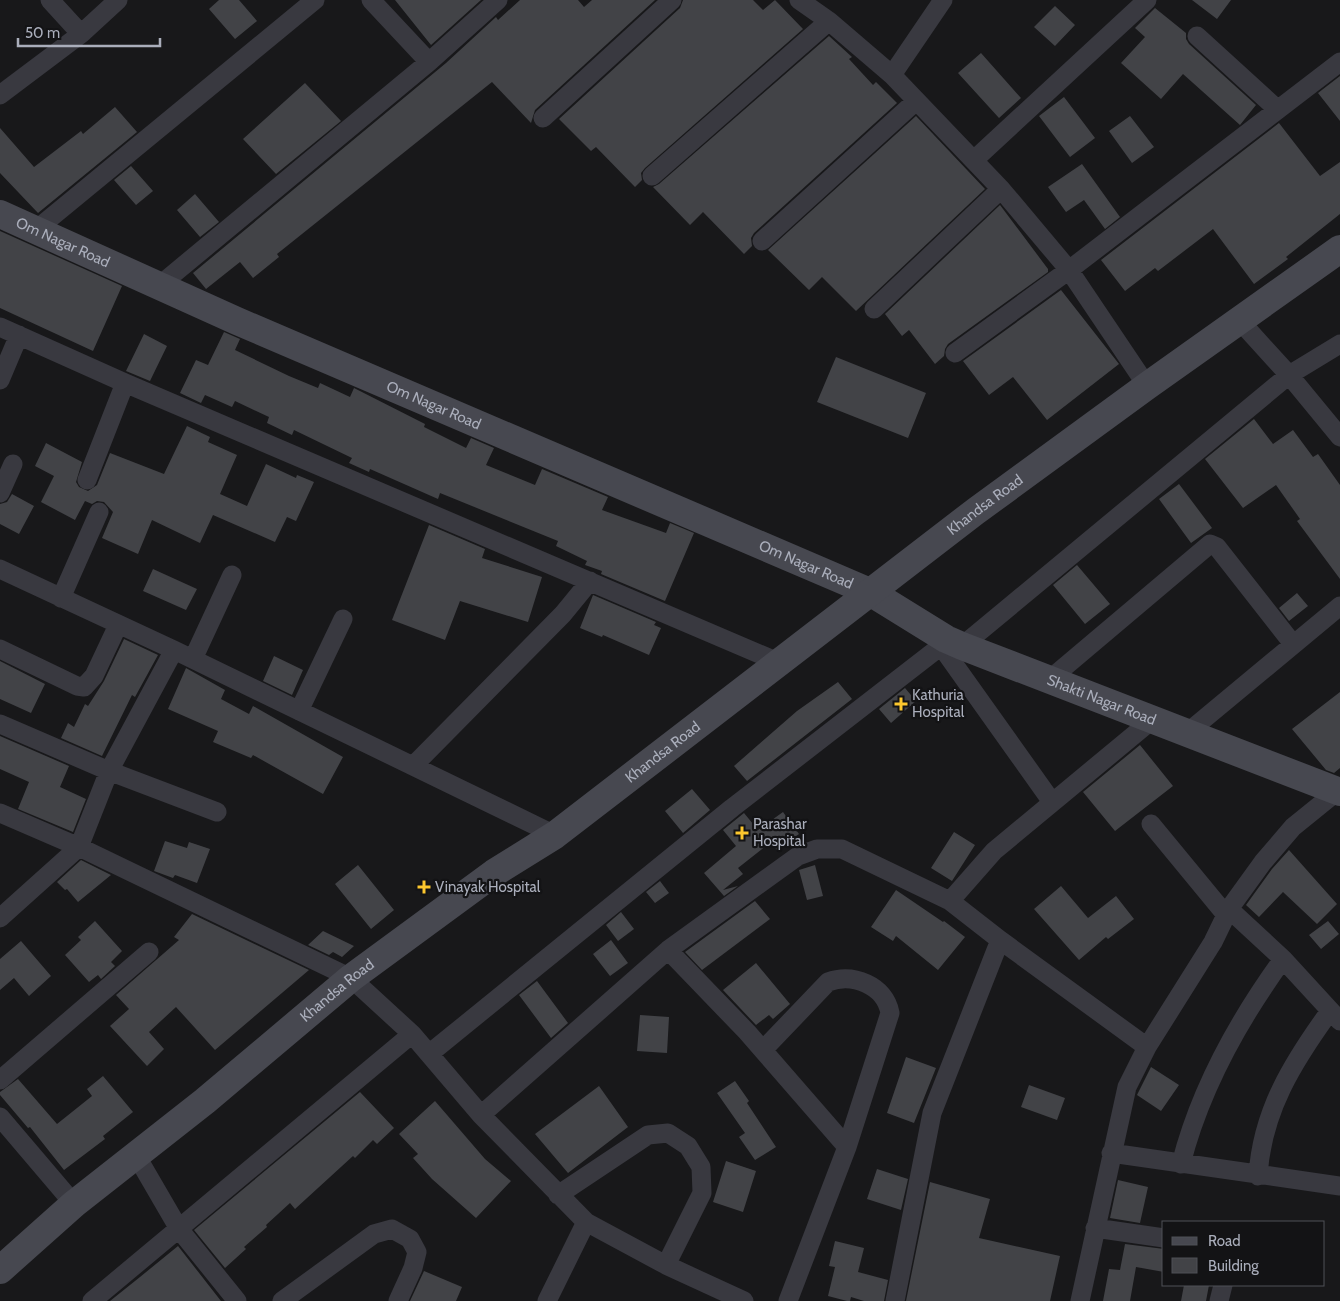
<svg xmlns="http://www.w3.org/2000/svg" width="1340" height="1301" viewBox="0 0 1340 1301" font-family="Cabin,sans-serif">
<rect width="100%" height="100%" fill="#18181a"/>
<path fill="#424347" d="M219,0H239L257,21L235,39L209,9Z
M395,0H481L431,45Z
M520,0H578L584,7L592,0H655L535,110L531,123L492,82L277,254L279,257L253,278L240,262L206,289L193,273L446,63L496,17L498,20Z
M683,0H753L763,10L775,0L803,29L645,168L641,173L642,180L635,187L596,147L591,151L559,119L680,8Z
M1192,0H1231L1217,19Z
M1055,6L1075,25L1055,46L1034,27Z
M1155,8L1186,33V39L1189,44L1256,105L1240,125L1183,74L1161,99L1121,63L1145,37L1135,28Z
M829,36L852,57L849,59L873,85L876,82L897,103L754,233L751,238L752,246L744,254L703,212L690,225L653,187L659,184Z
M981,53L1021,98L999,118L958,73Z
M1340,76V121L1318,93Z
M305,83L341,121L276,174L243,139Z
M1064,97L1095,138L1070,157L1039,116Z
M115,107L137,132L38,213L0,173V128L34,167L81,131L83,134Z
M916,116L985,189L856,311L822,277L809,290L768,250Z
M1130,116L1154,147L1132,163L1109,131Z
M1279,123L1320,176L1340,162V214L1286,257L1288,259L1254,284L1213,229L1158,271L1155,268L1125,291L1101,260Z
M1082,164L1120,217L1105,229L1084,200L1066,212L1048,187Z
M131,166L153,191L136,205L114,180Z
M195,194L219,222L200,237L177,210Z
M1000,205L1048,269V272L948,344L945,349L944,356L935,364L909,330L902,336L885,314Z
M0,231L122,286L93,351L0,308Z
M1061,290L1119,364L1047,420L1013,377L989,395L963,361Z
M224,332L240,339L235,350L289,376L318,388L320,383L350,397L354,388L425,424L424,427L466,448L471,438L494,448L486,465L535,485L542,469L608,497L602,510L666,533L670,523L694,533L665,601L601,574L602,571L585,565L587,561L556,546L558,541L440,493L438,499L370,469L369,472L349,463L352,458L294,430L292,435L267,423L269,417L235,401L232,407L205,395L201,403L180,393L196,360L208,365Z
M144,334L167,346L150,381L126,371Z
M836,357L926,393L908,438L817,402Z
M1254,419L1273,444L1293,430L1313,457L1318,454L1340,485V579L1297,521L1300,519L1276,485L1243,508L1205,459Z
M187,426L210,437L208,442L237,455L220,494L247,506L266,464L296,478L297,475L314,482L296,521L287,517L275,542L213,515L200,543L152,520L138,554L102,538L113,512L104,502L97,501L92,504L85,501L75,520L41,502L54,476L35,466L46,443L82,462L76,482L79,487L88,491L97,485L110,453L164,474Z
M1179,484L1212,528L1191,543L1159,499Z
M12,494L34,506L19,534L0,524V504L7,502Z
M429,525L485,549L482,558L542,577L528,622L460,601L445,640L392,620Z
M1077,565L1110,604L1085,624L1053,585Z
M153,569L197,589L186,610L143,591Z
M1297,593L1308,606L1289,621L1279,608Z
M593,595L656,622L654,625L661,628L649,655L603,635L602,637L580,628Z
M124,639L158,655L135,697L132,695L102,756L61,738L68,723L74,727L85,704L88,706L104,681Z
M274,656L303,670L292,695L263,681Z
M0,661L45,684L31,713L0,699Z
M186,668L225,690L221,699L249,714L253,706L343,757L323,794L253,755L251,758L213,742L218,731L168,709Z
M838,682L852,699L747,781L734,766L797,711Z
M905,688L916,701L891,723L879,709Z
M1340,692V768L1334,773L1326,770L1292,729Z
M0,736L69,766L60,787L86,799L73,832L18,809L29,782L0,769Z
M1140,745L1173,786L1115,831L1083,792Z
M692,789L710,810L683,833L665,811Z
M783,812L799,834L777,850L771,842L738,868L743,874L723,890L738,886L724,896L704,873L736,846L723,830L744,813L758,830Z
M954,832L975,845L952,881L931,868Z
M165,841L187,848L189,842L210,849L197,883L175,875L173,878L154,871Z
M1289,850L1337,904L1317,924L1283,892L1259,917L1246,905L1272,869Z
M81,860L111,875L78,902L67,889L65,890L57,882Z
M358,865L394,910L371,929L335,884Z
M815,865L823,896L807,900L799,870Z
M660,881L669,893L655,903L646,892Z
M1061,886L1088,918L1116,896L1134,919L1108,939L1106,937L1079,960L1034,909Z
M896,890L943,922L944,921L965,937L938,970L896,936L893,941L871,927Z
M755,901L770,919L702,970L685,952Z
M621,912L634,929L618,941L606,925Z
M192,914L309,970L215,1050L176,1007L149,1032L164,1049L147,1066L110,1026L129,1009L116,995L179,940L174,937Z
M95,921L122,951L111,962L115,966L101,979L98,975L89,982L65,955L81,940L78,937Z
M1328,921L1339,934L1321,949L1309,935Z
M323,931L354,946L342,957L333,952L329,955L308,945Z
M611,940L628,963L610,976L593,954Z
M21,941L51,976L29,996L14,978L0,990V959Z
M756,963L790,1004L773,1019L769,1015L756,1025L723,990Z
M537,981L568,1023L551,1038L519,995Z
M640,1015L669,1017L667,1053L637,1051Z
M906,1057L936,1068L914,1123L887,1113Z
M1151,1067L1179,1085L1161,1111L1137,1095Z
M103,1076L133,1112L103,1136L105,1139L64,1170L30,1127L28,1128L0,1095V1092L18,1079L57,1124L92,1096L87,1089Z
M735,1081L749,1101L747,1103L776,1147L755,1160L739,1137L745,1133L717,1093Z
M1029,1085L1065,1098L1057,1120L1021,1107Z
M599,1086L628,1127L568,1173L535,1134Z
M360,1092L394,1128L377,1144L373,1140L355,1158L353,1156L295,1209L290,1203L266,1225L267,1227L244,1247L246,1249L225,1268L194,1230Z
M435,1101L485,1159L511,1181L476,1218L432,1179L413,1158L418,1154L399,1134Z
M726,1161L756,1171L743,1212L713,1202Z
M877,1169L908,1179L901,1210L867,1199Z
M1118,1180L1148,1187L1140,1223L1110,1218Z
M930,1182L990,1199L979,1238L1060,1256L1050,1301H906Z
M835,1241L864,1248L858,1272L888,1280L884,1301H864L851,1297L850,1301H847L828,1296L835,1267L829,1266Z
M1125,1244L1164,1249V1272L1136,1267L1130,1301H1103L1109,1269L1120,1270Z
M178,1246L221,1301H110L140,1277Z
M424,1271L462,1287L456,1301H410Z
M1184,1285H1209L1206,1301H1181Z"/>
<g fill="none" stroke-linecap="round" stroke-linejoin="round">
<path stroke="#393940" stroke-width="19" d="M50,0L81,34
M371,0L429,62
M799,0L829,21L892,75L1001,189L1069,270L1147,386
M1197,36L1277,109
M892,75L943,0
M0,95L81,34L118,0
M543,118L672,0
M974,160L1147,0
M652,176L829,21
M37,229L315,0
M762,241L916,101
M160,285L429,62L498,0
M874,309L1001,189
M1240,321L1289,375L1340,437
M0,327L125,383L778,662
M955,353L1069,270L1340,62
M0,380L19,335
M87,480L125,383
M0,493L13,464
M0,569L174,650L555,835
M61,598L99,512
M946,639L941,646L1052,802
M962,646L1289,375L1340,344
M0,649L77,686L84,687L94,676L118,625
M193,659L232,575
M1049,680L1210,544L1217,547L1293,644
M299,711L343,619
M0,724L109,771L217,812
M1187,733L1340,606
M413,766L563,614L590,581
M0,813L79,847L351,978L412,1034L481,1115L586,1222L666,1265L744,1301
M1151,824L1226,915
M950,901L994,851L1152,720
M1229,909L1283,959L1340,1021
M0,918L79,847L109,771L174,650
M668,950L747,1032L847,1147
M763,1050L828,982C853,973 885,985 890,1013L847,1147L788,1301
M429,1054L732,808L941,646
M0,1080L149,952
M481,1115L668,950L798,856L817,849H842L950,901L1000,940L1147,1047
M0,1117L74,1204
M1111,1153L1340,1186
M136,1155L179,1229L237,1301
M1181,1164C1200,1089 1238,1021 1283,959
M1258,1176C1262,1111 1293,1062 1330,1011
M558,1195L648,1135L668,1133L688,1146L701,1167L702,1193L666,1265
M1095,1228L1164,1238
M92,1301L412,1034
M282,1301L374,1234L392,1229L410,1239L417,1252L413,1268L398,1301
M547,1301L586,1222
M895,1301L932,1113L1000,940
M1080,1301L1127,1087L1147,1047L1213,942L1229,909L1263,862L1293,827L1340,789
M1219,1301L1223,1285"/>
<g stroke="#474850" stroke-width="28">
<path id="s1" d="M0,214L237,321L870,592L946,639L962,646L1340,792"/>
<path id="s2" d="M0,1270L74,1204L205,1101L351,978L494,873L555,835L976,511L1147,386L1340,249"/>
</g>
</g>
<g fill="#fcc72e" stroke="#131315" stroke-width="2">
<path d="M898.5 696.5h5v5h5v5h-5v5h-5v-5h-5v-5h5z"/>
<path d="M739.5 825.5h5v5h5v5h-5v5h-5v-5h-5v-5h5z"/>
<path d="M421.5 879.5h5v5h5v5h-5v5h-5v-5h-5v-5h5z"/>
</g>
<g text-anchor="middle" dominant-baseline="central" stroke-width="4.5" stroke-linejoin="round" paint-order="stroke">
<g font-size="15" fill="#aaaebb" stroke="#131315">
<text stroke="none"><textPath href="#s1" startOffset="69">Om Nagar Road</textPath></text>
<text stroke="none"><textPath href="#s1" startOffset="474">Om Nagar Road</textPath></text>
<text stroke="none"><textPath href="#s2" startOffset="1248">Khandsa Road</textPath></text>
<text stroke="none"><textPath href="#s1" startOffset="879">Om Nagar Road</textPath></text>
<text stroke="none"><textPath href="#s1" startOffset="1205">Shakti Nagar Road</textPath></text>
<text stroke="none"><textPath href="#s2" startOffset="842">Khandsa Road</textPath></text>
<text stroke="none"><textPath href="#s2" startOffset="438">Khandsa Road</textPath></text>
</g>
<g font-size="15" fill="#aaaebb" stroke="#131315" text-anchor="start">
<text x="912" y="695">Kathuria<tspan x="912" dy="17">Hospital</tspan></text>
<text x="753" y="824">Parashar<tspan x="753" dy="17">Hospital</tspan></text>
<text x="435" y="887">Vinayak Hospital</text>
</g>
</g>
<rect x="1162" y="1221" width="162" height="65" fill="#131315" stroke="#4f5157"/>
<rect x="1172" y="1237" width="25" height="8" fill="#474850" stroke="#4f5157"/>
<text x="1208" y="1246" font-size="15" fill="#aaaebb">Road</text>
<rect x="1172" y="1258" width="25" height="15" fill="#424347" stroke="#4f5157"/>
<text x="1208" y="1271" font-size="15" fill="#aaaebb">Building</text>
<path d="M18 38v8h142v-8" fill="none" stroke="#aaaebb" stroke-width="2.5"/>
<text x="25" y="38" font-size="15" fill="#aaaebb" stroke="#131315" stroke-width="4" paint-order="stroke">50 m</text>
</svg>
